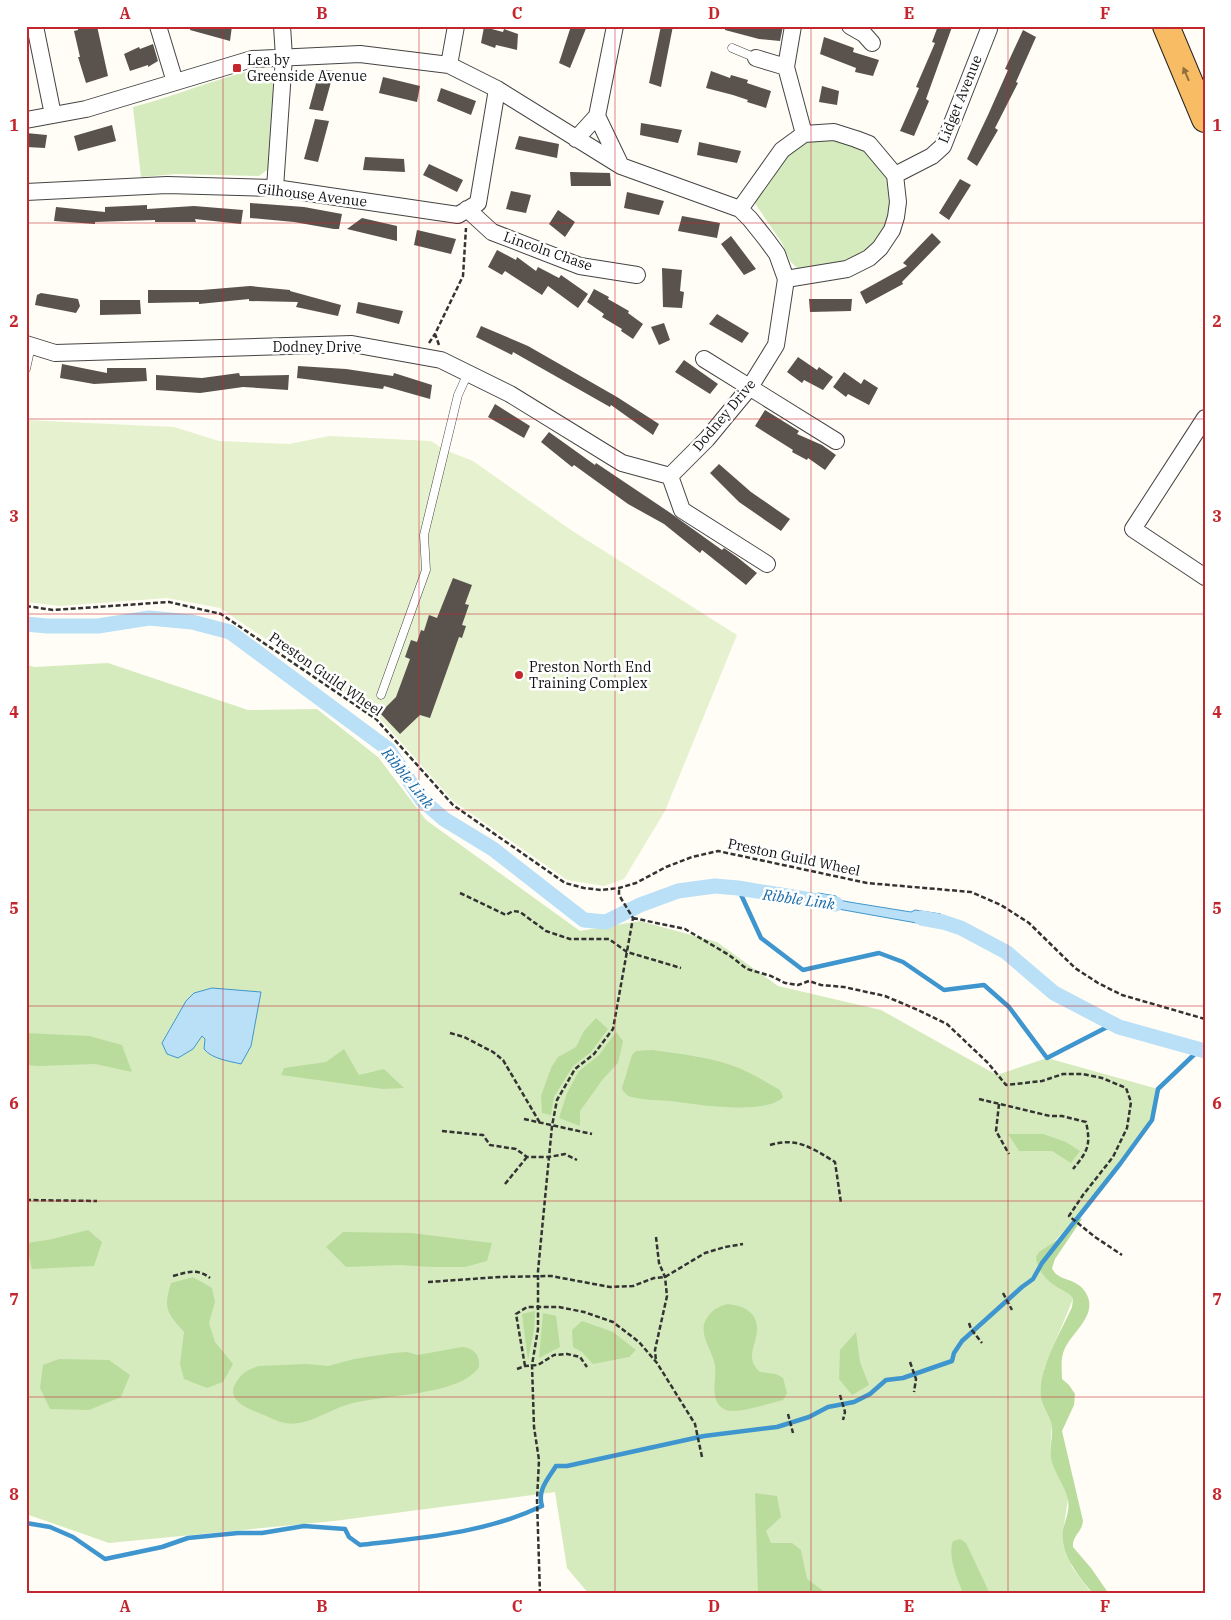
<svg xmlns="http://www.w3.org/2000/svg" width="1231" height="1620" viewBox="0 0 1231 1620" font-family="'IBM Plex Serif',serif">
<rect width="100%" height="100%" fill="#fffdf5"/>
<path fill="#d5ebbd" d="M257,69L269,73L275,84L272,160L267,170L259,176L176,174L141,177L133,107C175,96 215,79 257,69Z
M810,139L849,141L873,156L884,170L893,193L890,217L875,245L855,260L808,269L797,268L790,261L782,243L752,199L787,152Z
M108,663L248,710L317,709L378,757L426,820L580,931L640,921L717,942L778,986L881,1010L997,1075L1047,1058L1158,1089L1152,1120L1124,1159L1078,1217L1053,1243L1037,1255L1073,1299L1044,1369L1052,1424L1050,1453L1068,1499L1063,1531L1064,1540L1072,1567L1092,1594H589L567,1568L555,1492L334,1521L109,1543L26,1514V665L35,667Z"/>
<path fill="#b9dc9c" d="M596,1018L608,1029L591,1052L573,1066L554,1097L551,1115L542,1113L541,1096L551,1068L558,1057L576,1047L584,1031Z
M616,1032L623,1041L618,1063L603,1079L580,1111V1126L559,1118L567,1093L579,1071L599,1055Z
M26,1033L89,1036L122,1045L132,1072L95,1064L39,1066L26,1065Z
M344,1049L359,1075L384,1069L404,1088L383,1089L281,1075L284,1068L326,1062Z
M652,1050C681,1054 711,1057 739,1068C753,1074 766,1082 780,1090L783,1097C765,1116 695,1104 670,1101C656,1100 641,1100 628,1096L623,1091L622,1088L632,1055L636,1051Z
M1008,1134H1043L1066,1142L1080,1151L1071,1163L1052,1151H1019Z
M1078,1217L1082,1219L1055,1259L1052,1268C1058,1283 1078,1276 1087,1295C1097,1315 1073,1332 1065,1348C1060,1358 1062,1369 1062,1379L1069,1385L1075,1394L1074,1405L1062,1431L1083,1521C1082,1532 1072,1536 1073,1547L1091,1568L1109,1594H1093C1079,1576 1060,1555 1063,1530C1065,1520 1070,1512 1068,1500C1065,1487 1056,1475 1052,1462C1048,1450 1053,1440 1052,1428C1052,1417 1042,1408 1041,1396C1038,1369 1061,1332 1072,1307L1073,1299C1069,1292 1063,1291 1057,1287C1046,1280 1037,1270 1036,1257L1039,1252L1057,1240Z
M88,1230L102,1242L94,1266L32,1269L26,1243L48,1240Z
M343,1232L411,1233L492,1243L487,1261L465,1267H433L399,1265L346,1267L326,1247Z
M193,1277L212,1288L215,1302L209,1323L215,1342L233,1364L223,1382L207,1388L184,1379L180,1364L184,1332C167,1313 163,1309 171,1283Z
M728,1304C747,1306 761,1315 756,1337C755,1343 752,1349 752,1356C752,1363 755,1367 760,1372L776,1374L783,1378L787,1393L783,1400C771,1403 737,1414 726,1410C708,1402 717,1380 715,1365C712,1348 695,1331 709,1315C715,1308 720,1306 728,1304Z
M535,1311L534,1330L528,1360L522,1314Z
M543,1313L556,1316L560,1347L539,1358Z
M582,1321L613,1332L636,1350L629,1357L593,1364L582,1352L573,1347L572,1330Z
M856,1332L860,1362L869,1385L852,1395L839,1379L840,1350Z
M462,1347C474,1348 480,1355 479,1367C459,1397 380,1394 346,1405C327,1411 306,1427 285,1423C278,1422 271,1418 264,1415C250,1409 223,1401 237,1381C243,1372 249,1369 259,1366L307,1364L328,1366L354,1359L393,1353L407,1352L418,1355Z
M59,1359L109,1360L130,1375L121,1397L89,1410L50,1409L40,1388L43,1365Z
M755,1493L777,1496L781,1517L766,1531L771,1543H792L801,1550L807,1579L822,1590L824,1594H758Z
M960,1539L966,1543L990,1594H963C958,1579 947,1557 953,1541Z"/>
<path fill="#e6f2cf" d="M26,420L174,427L219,441L289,444L329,436L431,441L445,450L473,461L571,530L737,635L665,811L624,879L604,886L567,880L453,801L376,714L220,608L167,598L60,606L26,602Z"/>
<path fill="#b9e0f7" stroke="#3f96cf" d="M818,893L836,896L839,900L849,902L911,912L915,910L941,914L939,927L838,909L833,911L817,908Z
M212,988L261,992L251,1046L241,1064C229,1061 212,1059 204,1049L205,1039L202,1036L193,1049L178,1058L167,1054L162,1043L186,1001L194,993Z"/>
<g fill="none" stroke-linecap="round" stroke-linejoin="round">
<path stroke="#3f96cf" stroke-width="4.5" d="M738,888L761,938L803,970L879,953L903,962L944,990L984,985L1009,1007L1047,1058L1113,1024
M26,1523L50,1527L73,1537L105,1559L162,1547L188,1538L238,1533H262L304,1526L345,1529L349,1537L360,1545C421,1538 486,1533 542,1506C537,1490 548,1479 556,1466H567L704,1436L777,1427L809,1417L828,1407L854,1402L870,1394L886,1380L903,1378L952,1361L954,1353L962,1341L1022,1287L1033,1279L1042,1263L1120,1164L1152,1120L1158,1089L1200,1049"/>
<path stroke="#b9e0f7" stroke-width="15" d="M26,624L47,626H98L149,618L192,622L230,632L388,749L422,800L444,819L493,849L584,920L606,922L640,905L678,891L715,886L738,888L836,904
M921,918L943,922L961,928L1006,952L1054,993L1119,1027L1205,1051"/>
</g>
<path fill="#5a524d" d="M78,26H97L108,76L86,83L78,57H80L74,31L78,30Z
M190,26H232L230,41L190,30Z
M571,26H587L570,68L559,63Z
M661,26H673L661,87L649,83Z
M725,26H783L780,41L759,39L725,30Z
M938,26L952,27L926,99L929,101L914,136L900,131L919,88L916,87L935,43L932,42Z
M484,27L503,32L504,29L518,34L517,50L496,45L495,48L481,43Z
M1023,30L1036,37L1016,82L1018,83L995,128L998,130L977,166L967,159L988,115L1008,70L1005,69Z
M824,37L854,48L853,52L879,60L873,76L855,72L856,68L820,54Z
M153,44L158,61L148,67V65L130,71L124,54L139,47L140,49Z
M320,69L334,71L323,111L309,109Z
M711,71L730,78L731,75L748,80L747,83L771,91L766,108L747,102L748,100L733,95L706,88Z
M383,77L420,86L417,102L379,93Z
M822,86L839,91L837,105L819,102Z
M441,88L476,101L471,115L437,101Z
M315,119L329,121L318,162L304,159Z
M641,123L682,130L678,143L640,135Z
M112,125L116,141L78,151L74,136Z
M26,133L47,135L45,148L26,147Z
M519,136L559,144L557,158L515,149Z
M699,142L741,151L737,163L697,155Z
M365,157L404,159L405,172L363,170Z
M429,164L463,180L457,192L423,175Z
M570,172L610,173L611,186H571Z
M960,179L971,185L949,220L939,213Z
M511,191L531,195L526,213L506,209Z
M627,192L664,201L659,215L624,208Z
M250,203L304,207L342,214L339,229H334L294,222L250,218Z
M147,205V209L194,206L243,210L241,224L195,219L196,222H155V220L95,222V224L54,221L56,207L105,212V207Z
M558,210L575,222L565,237L549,224Z
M682,216L720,223L717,238L678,231Z
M362,218L397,226V241L347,229Z
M417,230L456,239L451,254L414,245Z
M932,233L941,242L902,282L903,284L866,304L860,292L907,266L903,263Z
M731,236L756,269L744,275L721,244Z
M497,250L516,260L517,257L536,271L538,267L559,278L561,275L588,294L578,308L548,286L542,295L505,271L502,275L488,267Z
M662,268L682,270L680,291L684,292L682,308L663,307Z
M250,286L290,290V291L341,305L338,316L296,307L298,302L249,301V299L199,304V302L148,303V290H202Z
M594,289L609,297L608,299L629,311L628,313L643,324L633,339L621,331L622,329L602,317L604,314L587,302Z
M41,293L78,299L80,306L76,313L35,305L37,295Z
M809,299H852L851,311L810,312Z
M100,300H140L141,314L100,315Z
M358,302L403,311L399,324L356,313Z
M717,314L749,333L742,343L709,324Z
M664,323L670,340L659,345L651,327Z
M481,326L528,346L617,397L659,424L653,435L611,405L610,407L513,352L512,355L476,337Z
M798,357L817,370L819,367L833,377L823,390L804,380L802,383L787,372Z
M684,360L718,384L710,394L675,372Z
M62,364L107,373V368H146L147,381L94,384L60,378Z
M298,366L346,369L393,376L394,373L432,385L430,399L384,386L383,389L297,378Z
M844,372L861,384L864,379L878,388L869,405L848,394L846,397L833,387Z
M239,373L240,376L289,375L288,390L243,387L200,393L156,390V375L202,378Z
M495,404L530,426L524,438L488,417Z
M765,410L799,431L797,434L822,445L836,455L825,470L808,458L807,460L792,452L793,450L755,426Z
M549,432L595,465L596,463L669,512L722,550L724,548L737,557L757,573L746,585L702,550L700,553L664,524L628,504L574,465L572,467L541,442Z
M719,464L751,492L790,519L781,531L739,502L710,473Z
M453,578L472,585L465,604L469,605L462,625L466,626L462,638L459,637L430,718L420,715L400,734L380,713L396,697L410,659L405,657L411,640L417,642L421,630L424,631L429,615L437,618Z"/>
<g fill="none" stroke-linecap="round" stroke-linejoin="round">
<g stroke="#444" stroke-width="9">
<path id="service" d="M732,48L756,58
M26,369L31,346
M381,695L426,570L424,535L458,395L468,373"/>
</g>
<g stroke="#444" stroke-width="18">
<path id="minor" d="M35,26L53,115
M158,26L175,82
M793,26L786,67L804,134
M850,26L864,34L872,43
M756,58L786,67
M449,65L456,26
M597,116L621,166
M26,120L86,109L252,59L360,54L449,65L497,89L621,166L740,209L750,219L766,239L777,254L786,279L776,345L750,387L707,439L670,476L622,463L510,394L441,360L352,344L55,353L26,344
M576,139L597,116L615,26
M895,175L932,156L943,146L989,29
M275,188L284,57L282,26
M26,192L167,185L275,188L458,215L478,203L497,89
M467,209L492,232L580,266L637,275
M740,209L782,150L804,134L834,132L856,139L869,144L895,175L898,202L896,217L892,230L880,248L869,258L847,269L786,279
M704,359L836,441
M1205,418L1133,529L1205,577
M670,476L682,510L767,564"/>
</g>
<g stroke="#222" stroke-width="28">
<path id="trunk" d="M1166,26L1205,119"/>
</g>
<path stroke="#333" stroke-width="2.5" stroke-dasharray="5 2.5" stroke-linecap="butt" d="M429,343L435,334
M439,345L435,334L463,276L466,228
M26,606L53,610L169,602L221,614L376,719L453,805L565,883L584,888L601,890L619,888L636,883L666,867L692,857L718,851L867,883L971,892L1001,905L1029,923L1075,968L1098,983L1122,995L1205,1019
M460,893L506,915L513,911L520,912L546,931L570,939H609L627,952L681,968
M633,918L685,929L729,955L747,969L771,976L785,983L798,985L809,981L821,985L844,987L885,996L918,1010L947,1024L988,1063L1006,1085L1042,1081L1063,1074H1083L1102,1078L1126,1088L1131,1102L1127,1128L1113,1157L1083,1195L1069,1216L1095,1237L1122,1255
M450,1033L464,1037L493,1052L503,1060L540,1123
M979,1099L1050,1116H1062L1086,1122C1091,1145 1088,1151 1073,1169
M999,1104L996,1131L1009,1154
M524,1119L592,1134
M442,1131L483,1135L490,1145L516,1149L527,1157H549L565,1154L577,1160
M770,1145C797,1137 812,1148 835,1162L841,1203
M505,1184L527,1157
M26,1200L97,1201
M656,1237L659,1263L665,1277L667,1296L655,1350L656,1362
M173,1276C188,1272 197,1268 210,1278
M428,1282L500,1277L551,1276L610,1287L633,1286L654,1278L665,1277L705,1253L725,1247L743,1244
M1003,1293L1012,1310
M969,1323L971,1329L982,1343
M910,1362L916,1379L914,1392
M525,1366L516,1314L527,1307H559L584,1312L613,1322L639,1342L657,1363L695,1424L702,1457
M517,1369L525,1366L538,1365L554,1355L567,1354L580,1357L587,1367
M840,1395L845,1412L843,1420
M788,1414L793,1433
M540,1594L537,1500L539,1460L534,1427L532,1365L538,1329V1271L552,1126L557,1100L575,1069L594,1054L613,1029L633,918L619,895V888"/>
<use href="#service" stroke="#fff" stroke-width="8"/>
<use href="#minor" stroke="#fff" stroke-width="16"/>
<use href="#trunk" stroke="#f7bc64" stroke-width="26"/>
</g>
<defs><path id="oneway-solid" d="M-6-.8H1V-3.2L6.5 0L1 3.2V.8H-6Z" transform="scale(1.25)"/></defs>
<use fill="#906f3f" href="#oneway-solid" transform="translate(1186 74) rotate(-113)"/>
<path fill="none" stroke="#c4262e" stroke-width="1" stroke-opacity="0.55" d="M223,26V1594M419,26V1594M615,26V1594M811,26V1594M1008,26V1594M26,223H1205M26,419H1205M26,614H1205M26,810H1205M26,1006H1205M26,1201H1205M26,1397H1205"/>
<g fill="#c4262e" stroke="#fff" stroke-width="2">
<rect x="232" y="63" width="10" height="10" rx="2.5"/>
<circle cx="519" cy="675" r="5"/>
</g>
<g text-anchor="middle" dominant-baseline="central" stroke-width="5" stroke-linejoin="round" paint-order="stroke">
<g font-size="14" fill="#111" stroke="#fff" text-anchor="start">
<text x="247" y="60">Lea by<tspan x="247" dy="16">Greenside Avenue</tspan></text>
<text x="529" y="667">Preston North End<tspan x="529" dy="16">Training Complex</tspan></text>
</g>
<g font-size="14" fill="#111" stroke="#fff">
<text transform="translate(960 99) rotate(-68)">Lidget Avenue</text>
<text transform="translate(312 195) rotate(7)">Gilhouse Avenue</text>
<text transform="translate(548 251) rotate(19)">Lincoln Chase</text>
<text x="317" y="347">Dodney Drive</text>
<text transform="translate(724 415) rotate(-50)">Dodney Drive</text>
<text transform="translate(326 674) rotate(35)">Preston Guild Wheel</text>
<text transform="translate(794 857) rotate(12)">Preston Guild Wheel</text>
</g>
<g font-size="15" font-style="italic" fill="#1768a6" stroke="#fff">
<text transform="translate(408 778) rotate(51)">Ribble Link</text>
<text transform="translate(799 899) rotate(8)">Ribble Link</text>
</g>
</g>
<rect width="1231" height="1620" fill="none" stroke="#ffffff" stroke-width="55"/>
<rect x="28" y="28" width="1176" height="1564" fill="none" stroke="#c4262e" stroke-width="2"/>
<g font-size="16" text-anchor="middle" font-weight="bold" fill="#c4262e">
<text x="125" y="19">A</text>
<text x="322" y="19">B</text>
<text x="517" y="19">C</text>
<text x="714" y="19">D</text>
<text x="909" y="19">E</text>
<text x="1105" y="19">F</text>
<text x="14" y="131">1</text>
<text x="1217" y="131">1</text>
<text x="14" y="327">2</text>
<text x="1217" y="327">2</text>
<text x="14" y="522">3</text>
<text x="1217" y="522">3</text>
<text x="14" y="718">4</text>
<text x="1217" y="718">4</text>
<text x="14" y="914">5</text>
<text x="1217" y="914">5</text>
<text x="14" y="1109">6</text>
<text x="1217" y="1109">6</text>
<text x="14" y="1305">7</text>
<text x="1217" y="1305">7</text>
<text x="14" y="1500">8</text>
<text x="1217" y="1500">8</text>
<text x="125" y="1612">A</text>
<text x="322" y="1612">B</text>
<text x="517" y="1612">C</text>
<text x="714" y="1612">D</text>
<text x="909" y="1612">E</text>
<text x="1105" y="1612">F</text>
</g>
</svg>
